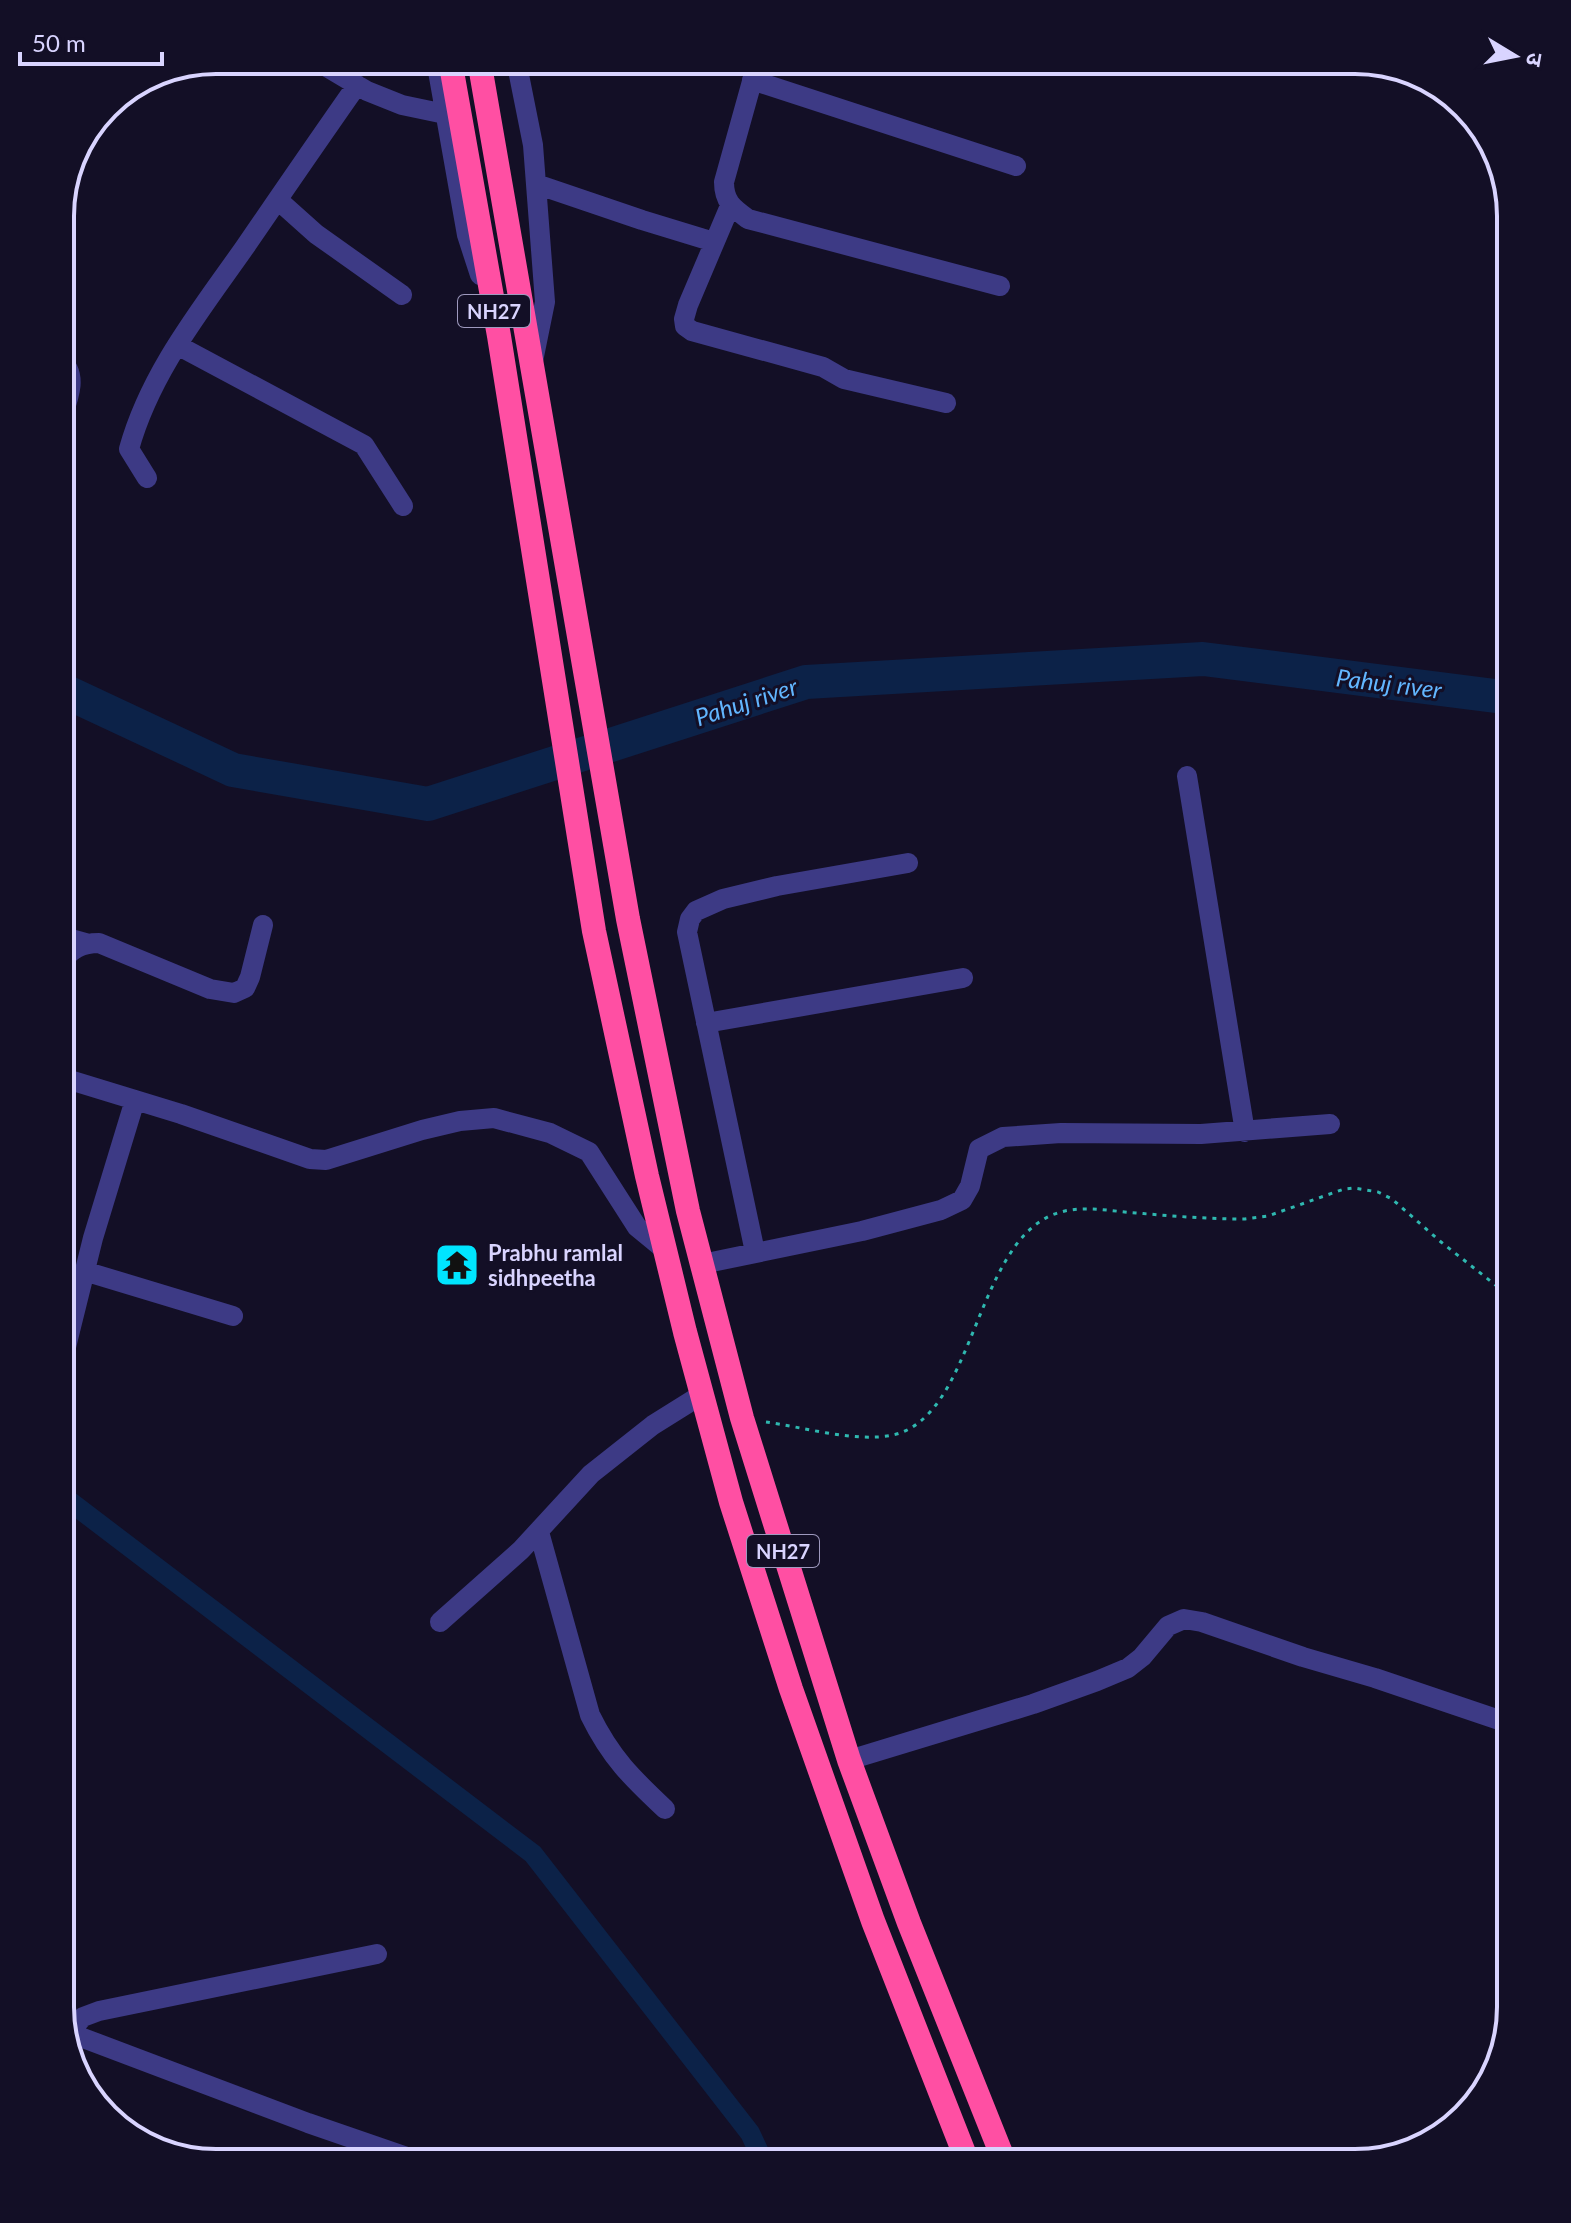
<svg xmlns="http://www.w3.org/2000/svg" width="1571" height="2223" viewBox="0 0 1571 2223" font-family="Lato,'Noto Sans Devanagari',sans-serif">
<rect width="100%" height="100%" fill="#130f26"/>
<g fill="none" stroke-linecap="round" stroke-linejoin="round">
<path stroke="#0c2248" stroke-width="20" d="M60,1494L533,1854L750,2133L764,2163"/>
<path stroke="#0c2248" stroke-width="34" d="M60,689L233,770L428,804L806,682L1203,659L1511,698"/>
<path stroke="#2fb8b0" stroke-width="3" stroke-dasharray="4 6" stroke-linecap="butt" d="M766,1422C803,1427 856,1443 893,1435C974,1417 974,1248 1052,1215C1078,1204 1108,1211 1136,1213C1172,1216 1208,1219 1245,1219L1268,1216L1344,1189L1354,1188L1378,1192L1392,1199L1441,1242L1498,1287L1511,1295"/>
<path stroke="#3d3a85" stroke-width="20" d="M315,60L367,91L402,105L445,114
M436,60L467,235L480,275
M516,60L533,145L545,302L533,361
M758,60L724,182C724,202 733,208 748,219L1000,286
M752,80L1016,166
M536,184L642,220L714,242
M278,200L316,234L402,295
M730,206L688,305L684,319L685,326L692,331L823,367L844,379L946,403
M177,345L364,445L403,506
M60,422C67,402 80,375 60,360
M147,478L129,449C150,373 200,311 245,247C282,193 319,139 357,85
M1187,776L1245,1132
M60,936L85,943
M60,963C72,949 81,943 99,943L210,989L234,993L245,988L250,977L263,925
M706,1023L963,978
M60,1077L181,1114L310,1159L326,1160L422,1130L460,1121L494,1118L550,1133L589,1152L637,1227L665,1250
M755,1252L687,932L690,919L696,911L723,899L777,886L908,863
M702,1264L862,1231L941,1210L962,1200L970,1186L979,1149L1003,1137L1061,1133L1201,1134L1330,1124
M84,1271L233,1316
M62,1363L93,1238L135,1100
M539,1532L590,1715C611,1758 632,1778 665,1809
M440,1622L521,1550L591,1474L653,1425L701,1395
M849,1760L1033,1704L1097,1681L1128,1668L1142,1657L1168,1626L1184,1619L1202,1622L1303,1657L1375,1678L1511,1724
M67,2032L308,2123L424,2163
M67,2034L83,2017L99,2011L377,1954"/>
<path stroke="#ff4fa3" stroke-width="24" d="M450,60L499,336L594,931L647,1176L685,1332L731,1502L791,1689L873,1921L968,2163
M479,60L628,919L688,1211L742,1418L849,1760L909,1923L1005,2163"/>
</g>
<defs>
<g id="temple-square" transform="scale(2.3)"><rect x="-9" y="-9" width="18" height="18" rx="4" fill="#00e5ff" stroke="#130f26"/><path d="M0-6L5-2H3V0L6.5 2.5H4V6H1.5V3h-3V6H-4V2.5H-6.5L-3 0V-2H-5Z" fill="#111"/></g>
</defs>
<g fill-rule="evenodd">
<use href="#temple-square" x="457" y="1265"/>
</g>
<g text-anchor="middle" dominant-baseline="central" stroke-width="6" stroke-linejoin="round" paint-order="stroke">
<g fill="#130f26" stroke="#9e99be" stroke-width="2">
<rect x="458" y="295" width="72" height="32" rx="6"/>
<rect x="747" y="1535" width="72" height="32" rx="6"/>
</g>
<g font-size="20" font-weight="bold" fill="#d9d4ff">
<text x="494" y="311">NH27</text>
<text x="783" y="1551">NH27</text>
</g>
<g font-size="22" font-weight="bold" fill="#d9d4ff" stroke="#130f26" text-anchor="start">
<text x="488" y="1252">Prabhu ramlal<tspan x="488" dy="25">sidhpeetha</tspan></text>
</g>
<g font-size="24" font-style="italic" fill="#62b6ff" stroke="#130f26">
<text transform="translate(1389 683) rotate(7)">Pahuj river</text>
<text transform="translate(746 701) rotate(-18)">Pahuj river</text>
</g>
</g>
<path d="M0 0H1571V2223H0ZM216 74H1355A142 142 0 0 1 1497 216V2007A142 142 0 0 1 1355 2149H216A142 142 0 0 1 74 2007V216A142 142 0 0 1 216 74Z" fill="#130f26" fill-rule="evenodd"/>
<path fill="none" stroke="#d9d4ff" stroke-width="4" d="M216 74H1355A142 142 0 0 1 1497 216V2007A142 142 0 0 1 1355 2149H216A142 142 0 0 1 74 2007V216A142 142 0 0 1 216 74Z"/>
<g transform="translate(1515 56) rotate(100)" stroke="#130f26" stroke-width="6" paint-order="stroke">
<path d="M0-6L14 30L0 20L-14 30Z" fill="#d9d4ff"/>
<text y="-12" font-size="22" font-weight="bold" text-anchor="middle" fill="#d9d4ff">उ</text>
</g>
<path d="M20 52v12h142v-12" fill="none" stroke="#d9d4ff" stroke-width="4"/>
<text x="32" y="52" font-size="24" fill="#d9d4ff" stroke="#130f26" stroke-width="6" paint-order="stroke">50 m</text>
</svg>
